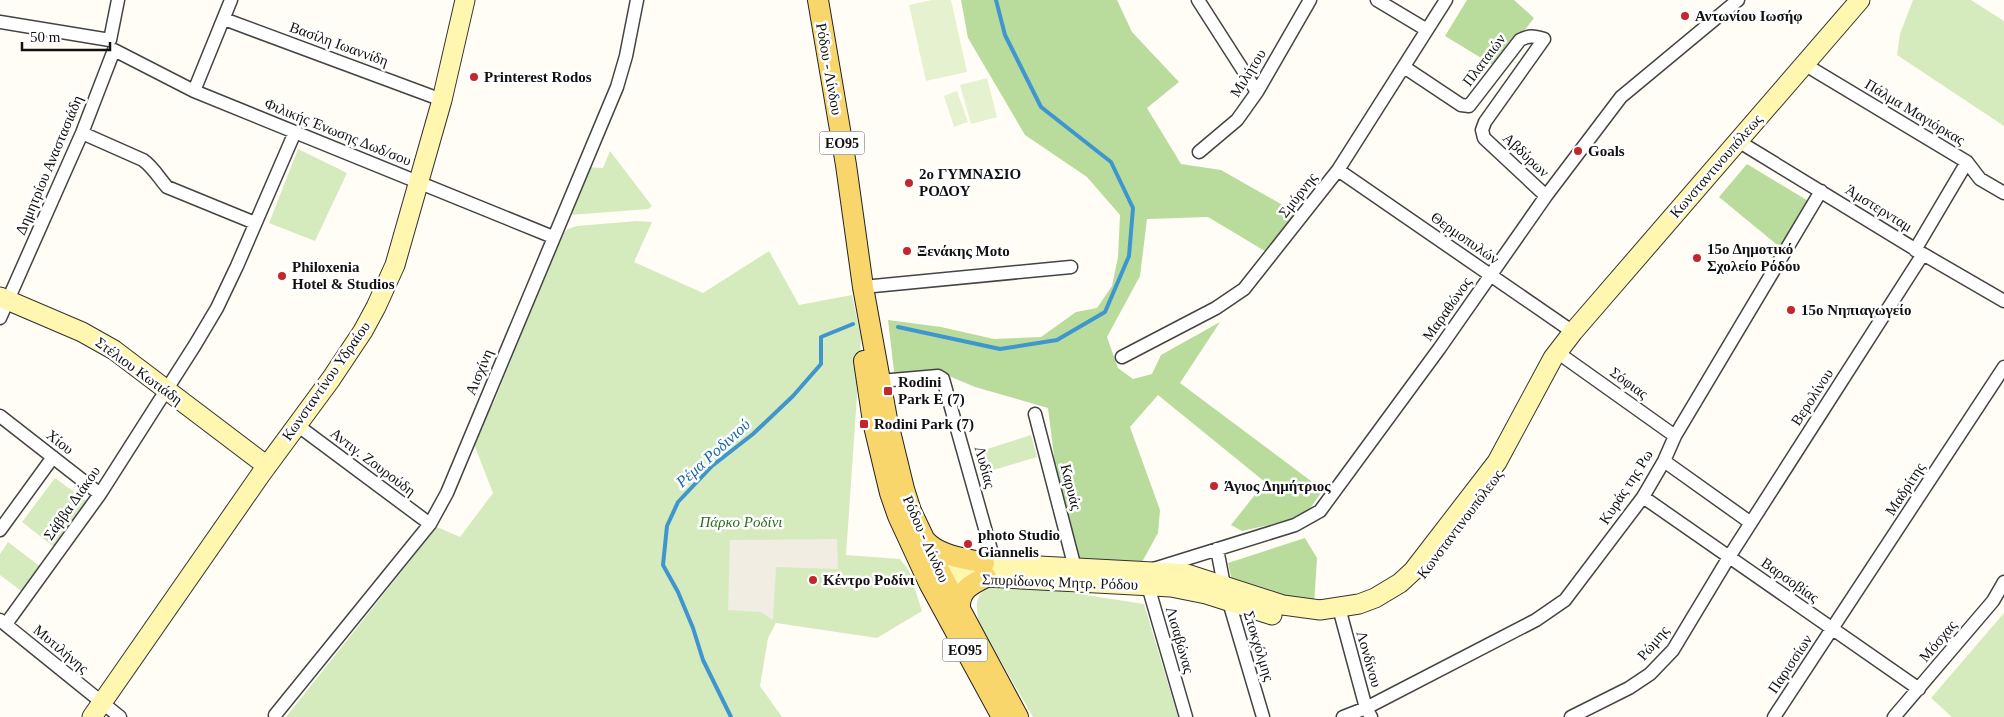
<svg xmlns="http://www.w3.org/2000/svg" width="2004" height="717" viewBox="0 0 2004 717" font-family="'Times New Roman',serif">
<rect width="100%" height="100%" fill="#fffdf5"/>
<path fill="#d5ebbd" d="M1913,0H1971L2004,21V126L1897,55L1900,34Z
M298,149L347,173L315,241L269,223Z
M610,151L652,206L648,209L570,215L588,167L603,168Z
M637,221L652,222L634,262L703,293L769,251L799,305L852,295L861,338L846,555L900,559L909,571L922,611L877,638L776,623L768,638L760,686L782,717H286L437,527L460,537L493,493L472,439L494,402L562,235L568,229L577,226Z
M1031,435L1037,457L983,473L978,452Z
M55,478L92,505L58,550L22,522Z
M8,542L42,568L24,593L0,575V554Z
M1002,582L1144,604L1178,717H1033L979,623C974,597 977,591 1002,582Z
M2004,613V717H1952L1931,698Z"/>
<path fill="#b9dc9c" d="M961,0H1117L1132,32L1179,82L1147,108L1181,164L1221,170L1302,216L1275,257L1208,217L1147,219L1140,276L1107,337L1118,368L1133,379L1152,374L1161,355L1220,322L1180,383L1323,490L1304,517L1242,531L1231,525L1265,482L1158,395L1130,427L1160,510L1158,533L1142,562L1067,560L1048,408L975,387L949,376L895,380L888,320L941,327L994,339L1041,337L1076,312L1097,308L1112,286L1118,257L1120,215L1087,177L1025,135L968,38Z
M1467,0H1514L1534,18L1496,67L1445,36Z
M1747,164L1810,202L1781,248L1719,197Z
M1305,538L1317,558L1314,606L1233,585L1228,563Z"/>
<path fill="#e6f2cf" d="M932,0H951L967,72L926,81L909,5Z
M987,78L997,117L971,124L960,85Z
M957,91L968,122L954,127L944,96Z"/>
<path fill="#f1ede2" d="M837,539L838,569L776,567L773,620L761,612L728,610L730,540Z"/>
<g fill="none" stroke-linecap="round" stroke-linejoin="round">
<path stroke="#3f96cf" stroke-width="4" d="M898,327L1000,349L1057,340L1105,312L1129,256L1133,208L1111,162L1041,107L1005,35L996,0
M731,717L703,660L693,628L678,592L663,565L667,526L678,502L712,466L753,434L793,396L821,364V337L853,324"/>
<g stroke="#444" stroke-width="15">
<path id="street" d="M1198,0L1257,92
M1377,0L1427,30
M224,19L442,100
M0,22L110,40
M110,40L118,0
M114,50L194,91L553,237
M1804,64L1967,162L1980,179L2004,193
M1404,67L1461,105L1469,106L1520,40C1529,35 1534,36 1544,39L1485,122L1482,130L1484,138L1546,196
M194,91L231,0
M82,133L143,160C153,167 159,178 167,187L255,223
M1738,141L1923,254L2004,301
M1199,152L1237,120L1257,92L1310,0
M1338,170L1573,332
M1915,250L1967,162
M863,287L1071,267
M0,318L82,133L114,50
M1122,357L1216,308L1244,289L1338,170L1446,0
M1564,357L1675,436
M880,381L938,376L943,379L995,564
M1035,414L1075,568
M0,416L100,494
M297,425L430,524
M1664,461L1751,523
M1643,497L1919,689
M0,530L53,457
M1217,549L1224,585L1263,717
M1339,608L1366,708L1371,717
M0,620L120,717
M6,624L100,494L195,345L217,308L237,266L295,132
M275,715L430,524L447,493L617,87L626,56L637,0
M1186,717L1144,572L1295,525L1320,511L1439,349L1546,196L1621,97L1738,0
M1343,717L1366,708L1536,620L1565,600L1643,497L1664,461L1675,436L1821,191
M1571,717L1629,688L1650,674L1673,650L1729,557L1923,254
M1774,717L2004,367
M1894,717L1993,601L2004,582"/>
</g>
<g stroke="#333" stroke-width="21">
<path id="secondary" d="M0,297L82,332L114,350L267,466
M929,583L947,567L984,563L1172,573L1187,574L1283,605L1320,610L1359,604L1375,598L1400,583L1413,571L1497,462L1553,358L1573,332L1860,0
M932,583L986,577L1171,587L1206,594L1272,615
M92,717L261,474L331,379L363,331L376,307L395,265L442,100L465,0"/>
</g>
<g stroke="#222" stroke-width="22">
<path id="primary" d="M818,0L846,165L863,287L887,419L904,489L911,511L940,572L1018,717
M864,361L873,422L890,493L898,516L929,583L1002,717
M925,540C939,556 964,558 984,563
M960,608C959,590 972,584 986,577"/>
</g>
<use href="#street" stroke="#fff" stroke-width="12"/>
<use href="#secondary" stroke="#fff6b0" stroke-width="19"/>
<use href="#primary" stroke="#f9d66b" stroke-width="20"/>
</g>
<g fill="#c4262e" stroke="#fff" stroke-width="2">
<circle cx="1685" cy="16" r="5"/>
<circle cx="474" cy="77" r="5"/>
<circle cx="1578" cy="151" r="5"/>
<circle cx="909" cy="183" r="5"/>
<circle cx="907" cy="251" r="5"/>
<circle cx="1697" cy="258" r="5"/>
<circle cx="282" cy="276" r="5"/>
<circle cx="1791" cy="310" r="5"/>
<rect x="883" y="386" width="10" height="10" rx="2.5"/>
<rect x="859" y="419" width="10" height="10" rx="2.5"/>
<circle cx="1214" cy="486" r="5"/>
<circle cx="968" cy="544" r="5"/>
<circle cx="813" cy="580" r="5"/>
</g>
<g text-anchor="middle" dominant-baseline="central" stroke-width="5" stroke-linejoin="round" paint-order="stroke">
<g fill="#fff" stroke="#585858" stroke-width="1">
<rect x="819.5" y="131.5" width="45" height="23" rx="4"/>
<rect x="942.5" y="638.5" width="45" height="23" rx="4"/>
</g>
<g font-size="14" font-weight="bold" fill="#111">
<text x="842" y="143">ΕΟ95</text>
<text x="965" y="650">ΕΟ95</text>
</g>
<g font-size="15" font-weight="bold" fill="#111" stroke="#fff" text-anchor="start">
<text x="1695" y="16">Αντωνίου Ιωσήφ</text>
<text x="484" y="77">Printerest Rodos</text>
<text x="1588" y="151">Goals</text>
<text x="919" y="174">2ο ΓΥΜΝΑΣΙΟ<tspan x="919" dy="17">ΡΟΔΟΥ</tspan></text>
<text x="1707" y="249">15ο Δημοτικό<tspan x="1707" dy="17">Σχολείο Ρόδου</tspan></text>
<text x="917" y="251">Ξενάκης Moto</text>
<text x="292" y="267">Philoxenia<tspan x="292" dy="17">Hotel &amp; Studios</tspan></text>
<text x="1801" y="310">15ο Νηπιαγωγείο</text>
<text x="898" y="382">Rodini<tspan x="898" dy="17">Park E (7)</tspan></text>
<text x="874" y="424">Rodini Park (7)</text>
<text x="1224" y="486">Άγιος Δημήτριος</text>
<text x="978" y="535">photo Studio<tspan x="978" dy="17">Giannelis</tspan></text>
<text x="823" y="580">Κέντρο Ροδίνι</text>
</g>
<g font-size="15" fill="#111" stroke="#fff">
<text transform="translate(339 44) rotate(20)">Βασίλη Ιωαννίδη</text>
<text transform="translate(1484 60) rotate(-53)">Πλαταιών</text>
<text transform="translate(829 69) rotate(80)">Ρόδου - Λίνδου</text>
<text transform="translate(1248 73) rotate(-58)">Μιλήτου</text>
<text transform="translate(1915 112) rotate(31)">Πάλμα Μαγιόρκας</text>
<text transform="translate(338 132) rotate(22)">Φιλικής Ένωσης Δωδ/σου</text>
<text transform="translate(1526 155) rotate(43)">Αβδύρων</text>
<text transform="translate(49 165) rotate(-67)">Δημητρίου Αναστασιάδη</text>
<text transform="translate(1716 166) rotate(-49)">Κωνσταντινουπόλεως</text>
<text transform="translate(1298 195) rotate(-52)">Σμύρνης</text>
<text transform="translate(1879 208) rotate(32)">Άμστερνταμ</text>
<text transform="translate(1465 238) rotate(35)">Θερμοπυλών</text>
<text transform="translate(1447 309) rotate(-55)">Μαραθώνος</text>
<text transform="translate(139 371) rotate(36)">Στέλιου Κωτιάδη</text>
<text transform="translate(479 372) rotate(-67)">Αισχίνη</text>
<text transform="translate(326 381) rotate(-55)">Κωνσταντίνου Υδραίου</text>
<text transform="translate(1629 383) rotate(36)">Σόφιας</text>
<text transform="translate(1812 397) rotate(-57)">Βερολίνου</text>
<text transform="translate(60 442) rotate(38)">Χίου</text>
<text transform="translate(373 462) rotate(37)">Αντιγ. Ζουρούδη</text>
<text transform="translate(985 467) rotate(75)">Λυδίας</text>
<text transform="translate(1071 487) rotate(76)">Καρυάς</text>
<text transform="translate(1626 487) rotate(-57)">Κυράς της Ρω</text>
<text transform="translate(1905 489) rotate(-57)">Μαδρίτης</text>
<text transform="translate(72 503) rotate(-55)">Σάββα Διάκου</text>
<text transform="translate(1460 524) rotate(-53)">Κωνσταντινουπόλεως</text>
<text transform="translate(926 539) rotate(66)">Ρόδου - Λίνδου</text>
<text transform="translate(1790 580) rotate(35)">Βαρσοβίας</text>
<text transform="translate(1060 582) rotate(2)">Σπυρίδωνος Μητρ. Ρόδου</text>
<text transform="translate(1180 640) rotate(74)">Λισαβώνας</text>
<text transform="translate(1938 641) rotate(-50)">Μόσχας</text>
<text transform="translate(1653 643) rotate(-50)">Ρώμης</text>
<text transform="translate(1259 646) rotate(73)">Στοκχόλμης</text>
<text transform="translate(61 649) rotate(40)">Μυτιλήνης</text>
<text transform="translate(1369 659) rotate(74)">Λονδίνου</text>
<text transform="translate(1790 664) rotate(-56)">Παρισσίων</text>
</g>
<g font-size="15" font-style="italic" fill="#2f6b1f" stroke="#fff">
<text x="741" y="522">Πάρκο Ροδίνι</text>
</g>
<g font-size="16" font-style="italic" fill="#1768a6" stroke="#fff">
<text transform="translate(713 453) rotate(-42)">Ρέμα Ροδινιού</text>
</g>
</g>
<path d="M22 42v8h88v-8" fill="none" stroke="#111111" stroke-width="2.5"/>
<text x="30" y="42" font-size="15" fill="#111111" stroke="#ffffff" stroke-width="4" paint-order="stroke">50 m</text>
</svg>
